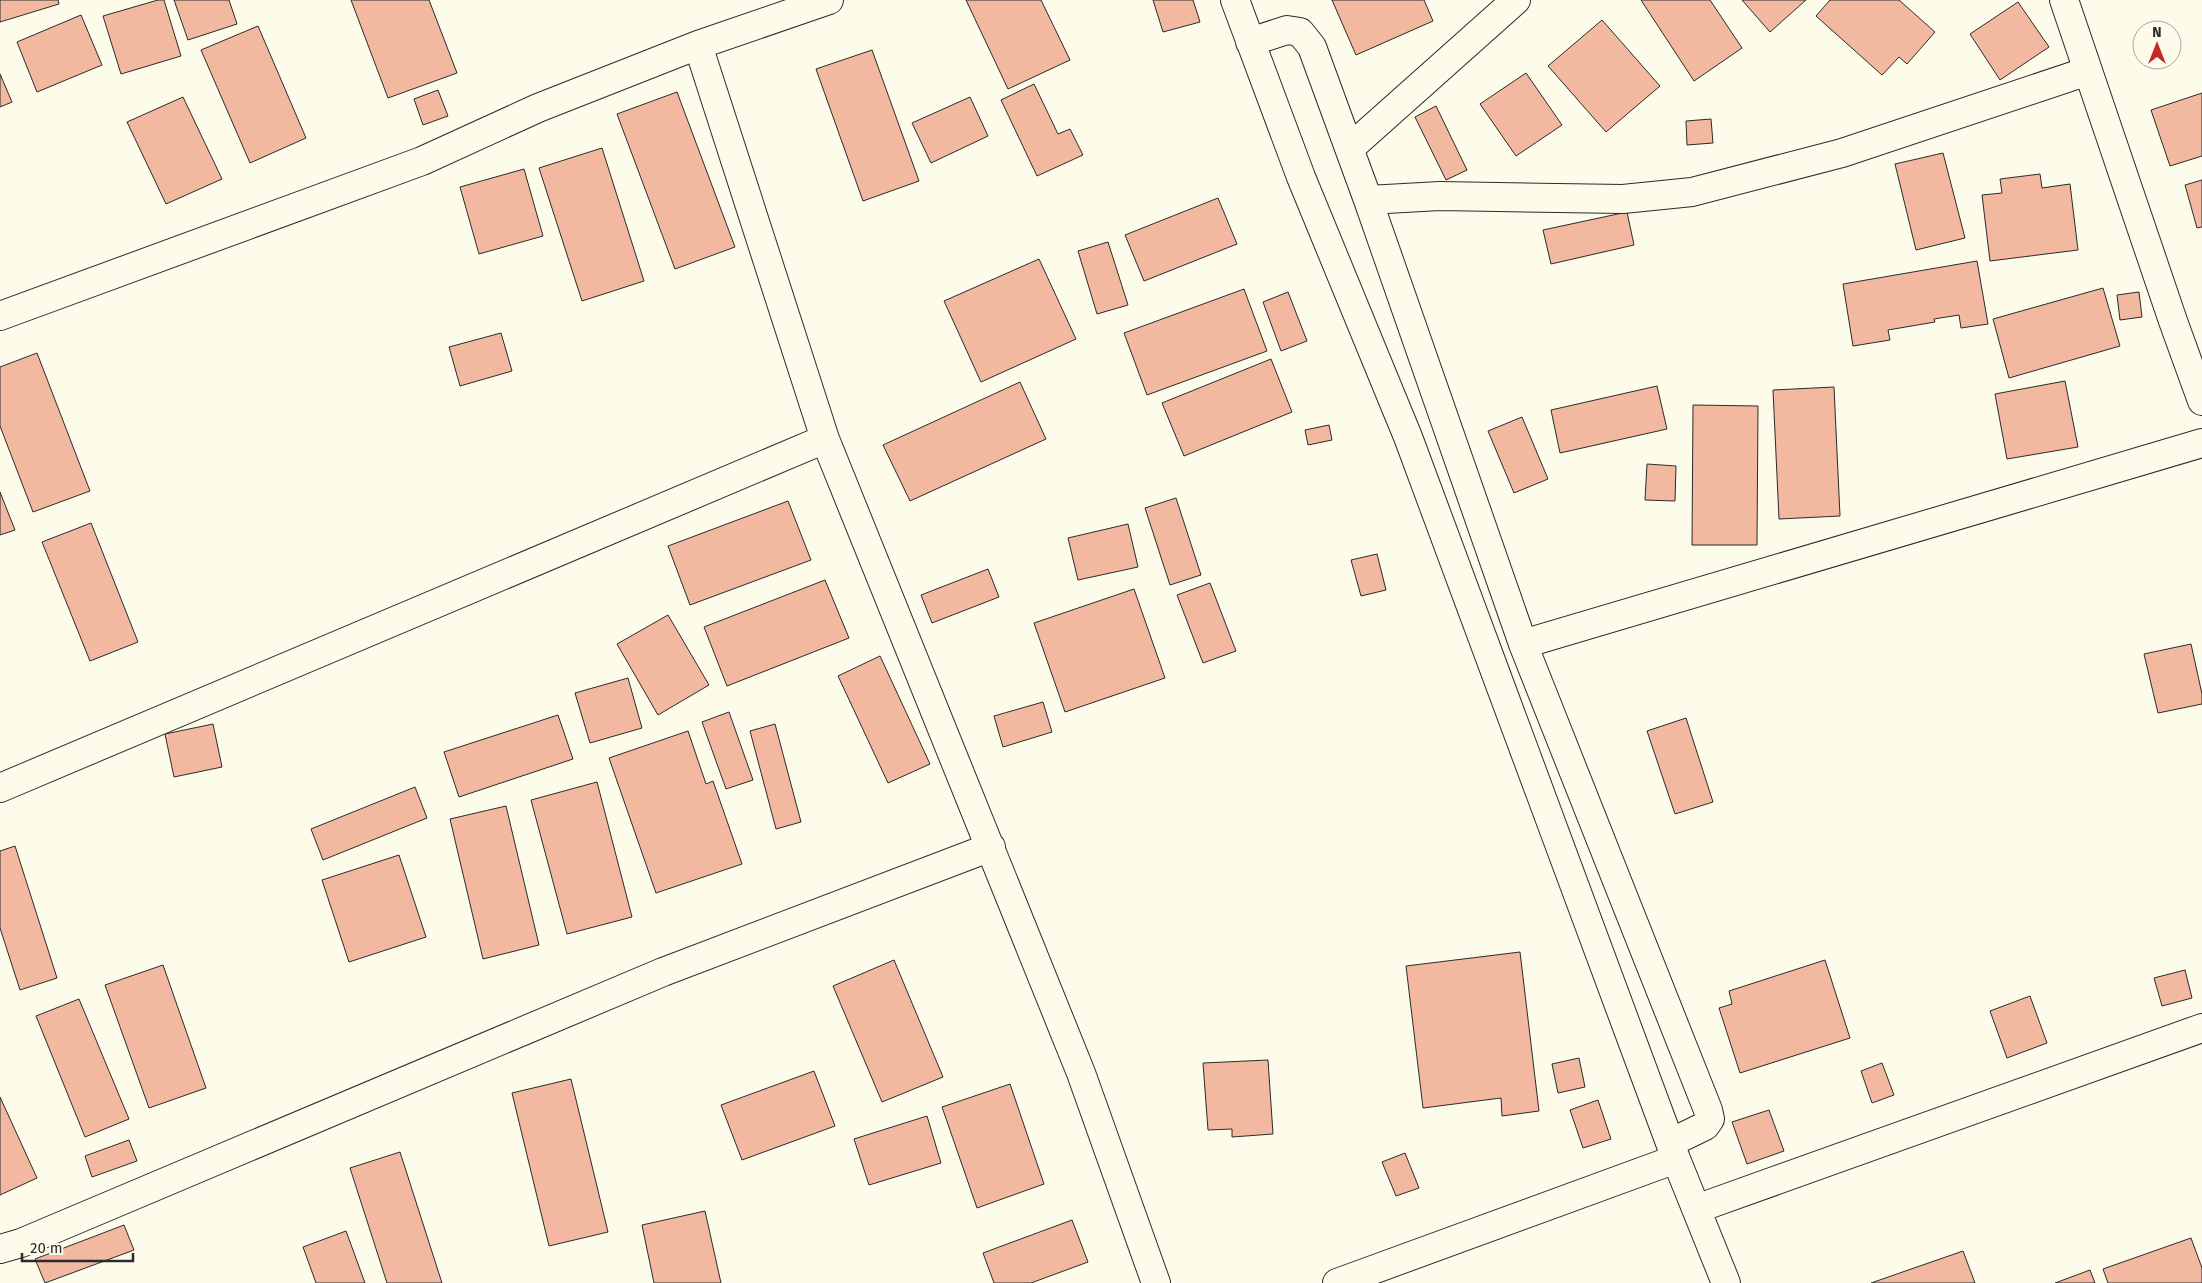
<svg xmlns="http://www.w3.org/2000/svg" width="2202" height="1283" viewBox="0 0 2202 1283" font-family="'Fira Sans',sans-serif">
<rect width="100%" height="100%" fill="#fdfbea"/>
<path fill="#f2b8a0" stroke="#2b2b2b" d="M0,0H58L59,4L0,22Z
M158,0H164L181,56L121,74L103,16Z
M174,0H229L237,24L188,40Z
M351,0H429L457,73L388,98Z
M966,0H1041L1070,60L1008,89Z
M1153,0H1193L1200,22L1163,32Z
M1332,0H1424L1433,21L1356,55Z
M1641,0H1710L1742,48L1694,81Z
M1742,0H1806L1770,32Z
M1830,0H1899L1935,32L1907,64L1899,57L1882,75L1816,16Z
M2018,2L2049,47L2000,80L1970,34Z
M81,15L102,65L37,92L17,42Z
M1602,20L1660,86L1606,132L1548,66Z
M258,26L306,138L250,163L201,50Z
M872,50L919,181L863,201L816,69Z
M1526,73L1562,125L1516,156L1480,104Z
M0,74L12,102L0,107Z
M1034,84L1058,134L1070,129L1083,155L1037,176L1001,100Z
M438,90L448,116L423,125L414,99Z
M677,92L735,247L675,269L617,114Z
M2202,93V156L2170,166L2151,110Z
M183,97L222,179L166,204L127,122Z
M970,97L988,136L931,163L912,123Z
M1436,106L1467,170L1446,180L1415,117Z
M1711,119L1713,143L1687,145L1686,121Z
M602,148L644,281L582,301L539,168Z
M1943,153L1965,238L1916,250L1895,164Z
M524,169L543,236L479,254L460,187Z
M2040,174L2042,188L2070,184L2078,250L1990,261L1982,195L2002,193L2000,179Z
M2202,180V227L2197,228L2185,185Z
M1218,198L1237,244L1144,281L1125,235Z
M1627,212L1634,245L1551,264L1543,230Z
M1108,242L1128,305L1097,314L1078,251Z
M1039,259L1076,339L981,382L944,301Z
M1977,261L1988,324L1961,328L1959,315L1934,319L1935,322L1888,330L1890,340L1853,346L1843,284Z
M2103,288L2120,346L2009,378L1993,319Z
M1244,289L1267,351L1147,395L1124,333Z
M1288,292L1307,341L1281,351L1263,302Z
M2139,292L2142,317L2120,320L2117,295Z
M501,333L512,371L460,386L449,347Z
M37,353L90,491L33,512L0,426V367Z
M1271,359L1292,412L1184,456L1162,403Z
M2065,381L2078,447L2007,459L1995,394Z
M1020,382L1046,439L910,501L883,445Z
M1657,386L1667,429L1560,453L1551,410Z
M1834,387L1840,516L1779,519L1773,390Z
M1693,405L1758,406L1757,545H1692Z
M1522,417L1548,479L1514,493L1488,431Z
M1329,425L1332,440L1308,445L1305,430Z
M1647,464L1676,466L1675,501L1645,500Z
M0,492L15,530L0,535Z
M1176,498L1201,575L1170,585L1145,508Z
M788,501L811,560L690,605L668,546Z
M91,523L138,642L90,661L42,542Z
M1128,524L1138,567L1078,580L1068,538Z
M1377,554L1386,590L1361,596L1351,560Z
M988,569L999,597L932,623L921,595Z
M825,580L849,638L727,686L704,627Z
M1210,583L1236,651L1203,663L1177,595Z
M1134,589L1165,678L1065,712L1034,623Z
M668,615L709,685L658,715L617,644Z
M2191,644L2202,694V704L2158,713L2144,654Z
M880,656L930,764L888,783L838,676Z
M628,678L642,728L590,743L575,693Z
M1043,702L1052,732L1003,747L994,716Z
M729,712L753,780L726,789L702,722Z
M558,715L573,759L459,797L444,752Z
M1686,718L1713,802L1675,814L1647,731Z
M213,724L222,767L174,777L165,734Z
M775,724L801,822L776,829L750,731Z
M688,731L706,784L713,781L742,864L656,893L609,758Z
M597,782L632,917L567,934L531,800Z
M415,787L427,818L323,860L311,829Z
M506,806L539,945L483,959L450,819Z
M15,846L57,978L20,990L0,928V851Z
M399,855L426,937L349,962L322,880Z
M1520,952L1539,1111L1502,1116L1501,1098L1423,1108L1406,966Z
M894,960L943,1077L882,1102L833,986Z
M1825,960L1850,1038L1740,1073L1719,1008L1732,1004L1729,991Z
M163,965L206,1088L149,1108L105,985Z
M2185,970L2192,998L2162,1006L2154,978Z
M2030,996L2047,1043L2007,1058L1990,1011Z
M79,999L129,1119L85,1137L36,1016Z
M1579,1058L1585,1087L1558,1093L1552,1064Z
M1268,1060L1273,1134L1232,1137V1129L1208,1130L1203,1063Z
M1882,1063L1894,1095L1872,1103L1861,1071Z
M814,1071L835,1126L742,1160L721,1105Z
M571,1079L608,1232L549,1246L512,1093Z
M1010,1084L1044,1184L977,1208L942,1107Z
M0,1097L37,1178L0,1195Z
M1598,1100L1611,1139L1583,1148L1570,1110Z
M1769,1110L1784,1151L1747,1164L1732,1122Z
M927,1116L941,1163L869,1185L854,1139Z
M129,1140L137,1161L92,1177L85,1156Z
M400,1152L442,1283H387L350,1168Z
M1405,1153L1419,1188L1396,1196L1382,1162Z
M705,1211L721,1283H654L642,1225Z
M1072,1220L1088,1262L1031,1283H994L983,1253Z
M124,1225L134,1250L45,1283L35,1259Z
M346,1231L365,1283H316L303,1247Z
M2191,1238L2202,1268V1283H2108L2103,1269Z
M1963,1251L1975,1283H1871Z
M2090,1270L2095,1283H2055Z"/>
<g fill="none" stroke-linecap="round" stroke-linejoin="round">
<g stroke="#2b2b2b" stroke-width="30">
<path id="minor" d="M1235,0L1301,177L1408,437L1676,1159L1726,1283
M2064,0L2173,321L2202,401
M1250,42L1287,30L1300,32L1312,47L1368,200L1523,644L1708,1110L1710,1119L1705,1126L1670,1143
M698,45L825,439L1081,1073L1156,1283
M1350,148L1516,0
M1368,200L1440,196L1623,199L1692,192L1842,153L2088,71
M0,316L422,161L538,108L698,45L829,0
M1523,644L2202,443
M0,788L825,439
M1696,1209L2202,1028
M0,1249L21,1243L663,972L991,847
M1337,1283L1676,1159"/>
</g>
<use href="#minor" stroke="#fdfbea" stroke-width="28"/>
</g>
<g transform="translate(2157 45)"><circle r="24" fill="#fdfbea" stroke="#a9a89e"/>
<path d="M0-4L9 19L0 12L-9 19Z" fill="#c62828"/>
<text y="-8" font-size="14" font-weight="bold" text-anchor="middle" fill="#2b2b2b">N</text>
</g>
<path d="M22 1253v8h111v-8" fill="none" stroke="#2b2b2b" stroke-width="2.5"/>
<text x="30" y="1253" font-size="15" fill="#2b2b2b" stroke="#fdfbea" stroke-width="4" paint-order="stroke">20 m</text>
</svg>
